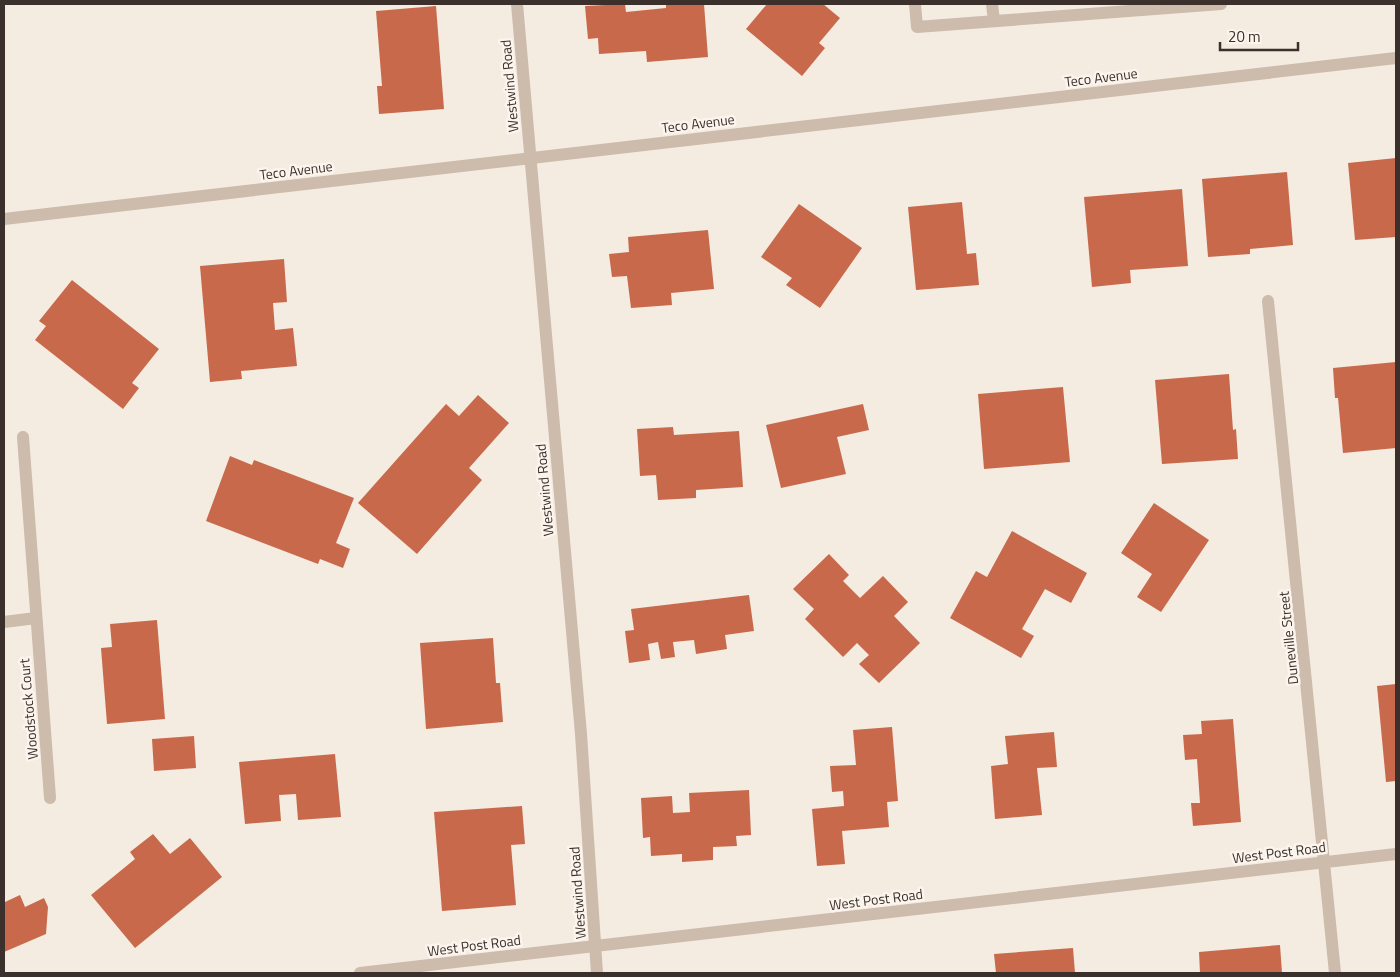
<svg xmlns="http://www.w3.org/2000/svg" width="1400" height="977" viewBox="0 0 1400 977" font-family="'Titillium Web',sans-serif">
<rect width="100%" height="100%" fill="#f4ebe1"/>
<path fill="#c8694b" d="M625,4L626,12L666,8V4H704L708,57L647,62L646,51L599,54L598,38L588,39L585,6Z
M767,4H823L840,18L819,43L825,48L802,76L746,29Z
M436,6L444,109L379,114L377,86H382L376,11Z
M1396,158V237L1355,240L1348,163Z
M1287,172L1293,245L1250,249V254L1208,257L1202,179Z
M1182,189L1188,266L1130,270L1131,283L1092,287L1084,197Z
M962,202L967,254L976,253L979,285L916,290L908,207Z
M799,204L862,248L820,308L786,285L792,278L761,257Z
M708,230L714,289L671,293L672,305L631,308L627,276L612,277L609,254L629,252L628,237Z
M284,259L287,302L273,303L275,330L293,328L297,366L241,371L242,379L210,382L200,266Z
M72,280L159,349L132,383L139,388L123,409L35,340L46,326L39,321Z
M1396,362V448L1343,453L1338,398H1335L1333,368Z
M1229,374L1233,430L1236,429L1238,459L1162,464L1155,380Z
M1063,387L1070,462L984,469L978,394Z
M478,395L509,423L469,468L482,480L417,554L358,503L446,404L459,416Z
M863,404L869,430L837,437L846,474L781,488L766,425Z
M673,427L674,435L739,431L743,487L696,490V498L658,500L656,475L640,476L637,429Z
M230,456L252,465L254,460L354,498L336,543L350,549L343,568L320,559L318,564L206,521Z
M1154,503L1209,540L1161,612L1137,597L1152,574L1121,553Z
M1012,531L1087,573L1071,603L1045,589L1022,629L1034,636L1021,658L950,618L976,571L987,577Z
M829,554L849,575L843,581L860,598L883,576L908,602L894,616L920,643L879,683L859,664L869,655L857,643L843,657L805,619L814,609L793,589Z
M749,595L754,631L725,635L727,649L696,654L694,640L673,642L675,657L661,659L658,642L648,644L650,660L629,663L625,631L634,630L631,609Z
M157,620L165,719L107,724L101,648L112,647L110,624Z
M493,638L496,683H500L503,722L426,729L420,643Z
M1396,684V781L1386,782L1377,686Z
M1233,719L1241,822L1193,826L1191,803H1200L1197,759L1185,760L1183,735L1202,734L1201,721Z
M892,727L898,801L887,802L889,827L842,831L845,864L817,866L812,809L844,806L843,791L832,792L830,766L856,765L853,730Z
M1054,732L1057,767L1037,768L1042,815L995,819L991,766L1008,764L1005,736Z
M194,736L196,768L154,771L152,739Z
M335,754L341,817L298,820L296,794L279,795L281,821L245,824L239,762Z
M749,790L751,835L736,836L737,846L713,847V860L682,862V854L651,856L650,837L643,838L641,798L672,796L673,813L690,812L689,793Z
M522,806L525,844L511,845L516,905L442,911L434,812Z
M153,834L170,854L190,838L222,877L135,948L91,895L135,859L130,852Z
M20,895L25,907L44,898L48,907L46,934L4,952L5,902Z
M1280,945L1282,973H1200L1199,952Z
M1073,948L1075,973H996L994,954Z"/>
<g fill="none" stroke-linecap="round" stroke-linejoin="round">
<path stroke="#cdbbac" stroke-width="12" d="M915,4L917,27L1221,4
M992,4L994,21"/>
<path stroke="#cdbbac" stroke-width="12" d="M517,4L581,734L597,973
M4,219L1396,58
M1268,301L1335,973
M23,437L50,798
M4,622L36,618
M360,973L1396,854"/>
</g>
<g text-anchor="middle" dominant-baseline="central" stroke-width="5" stroke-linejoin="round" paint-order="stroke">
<g font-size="14" fill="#3b302b" stroke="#fbf5ee">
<text transform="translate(1101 77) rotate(-7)">Teco Avenue</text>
<text transform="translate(509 86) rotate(-95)">Westwind Road</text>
<text transform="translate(698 123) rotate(-7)">Teco Avenue</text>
<text transform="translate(296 170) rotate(-7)">Teco Avenue</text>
<text transform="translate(544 490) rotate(-95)">Westwind Road</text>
<text transform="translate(1288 638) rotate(-96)">Duneville Street</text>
<text transform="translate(28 709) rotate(-95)">Woodstock Court</text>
<text transform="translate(1279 852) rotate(-7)">West Post Road</text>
<text transform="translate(577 893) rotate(-94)">Westwind Road</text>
<text transform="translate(876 899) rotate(-7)">West Post Road</text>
<text transform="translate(474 945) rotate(-7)">West Post Road</text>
</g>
</g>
<rect width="1400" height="977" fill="none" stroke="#3b302b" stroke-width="10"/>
<path d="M1220 42v8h78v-8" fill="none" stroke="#3b302b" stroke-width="2.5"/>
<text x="1228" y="42" font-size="15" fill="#3b302b" stroke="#fbf5ee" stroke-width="4" paint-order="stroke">20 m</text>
</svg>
